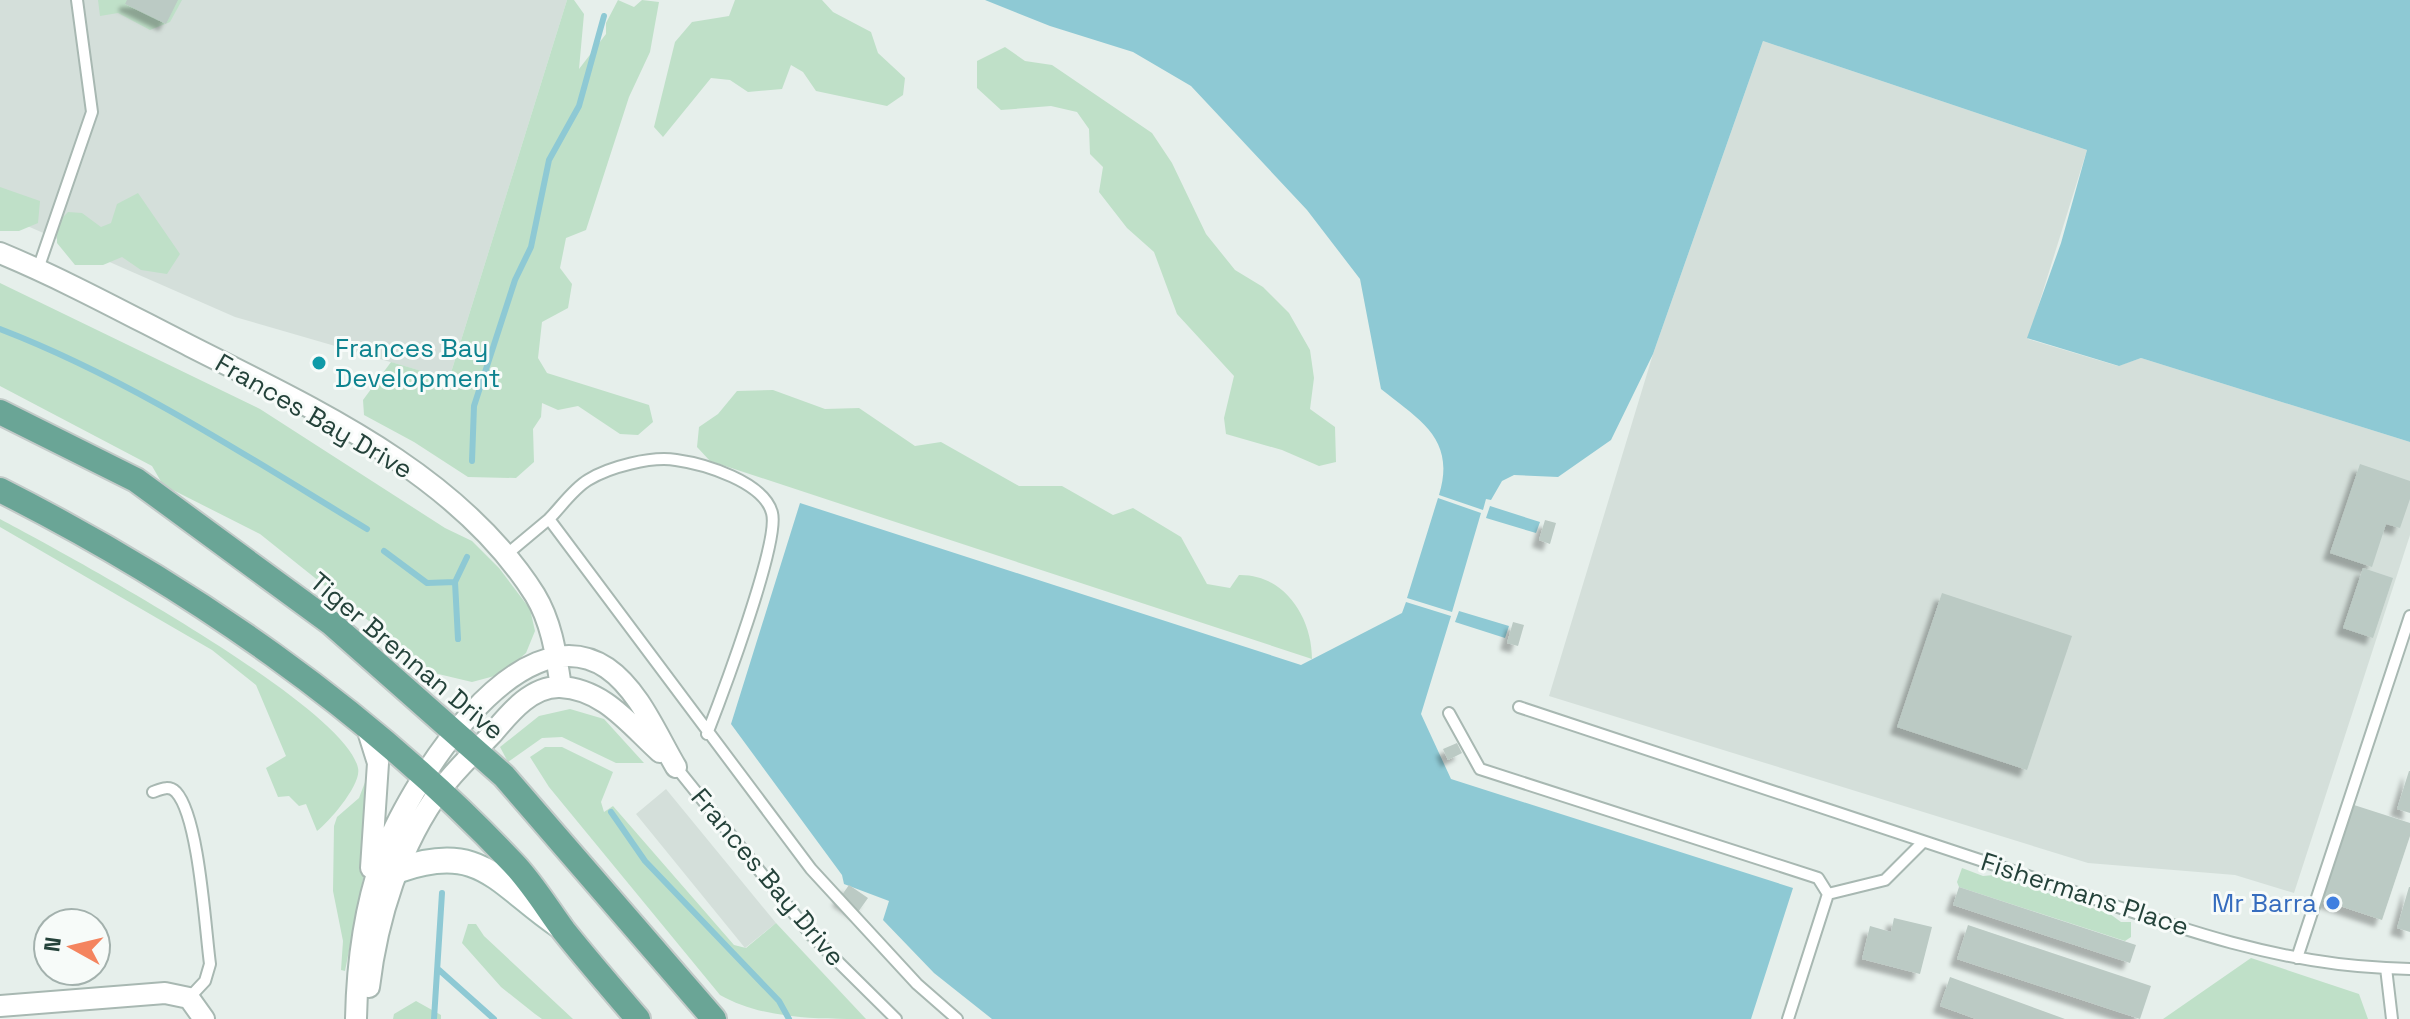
<svg xmlns="http://www.w3.org/2000/svg" width="2410" height="1019" viewBox="0 0 2410 1019" font-family="'Space Grotesk',sans-serif">
<defs>
<filter id="shadow"><feDropShadow dx="-7" dy="7" stdDeviation="2" flood-color="#0004"/></filter>
</defs>
<rect width="100%" height="100%" fill="#e6efeb"/>
<path fill="#d4dfda" d="M0,0H567L449,379L235,317L0,214Z
M1763,41L2087,150L2028,339L2118,366L2141,358L2410,442V535L2294,893L2235,875L2088,863L1549,696L1653,354Z
M666,789L776,923L745,948L636,814Z"/>
<path fill="#bfe0c8" d="M98,0H182L170,22L150,30L118,13L100,16Z
M567,0H574L584,14L579,69L606,34V23L618,0L634,7L642,0L659,2L650,52L629,97L586,230L566,238L560,268L572,284L568,308L542,322L538,358L547,373L649,405L653,422L638,435L620,434L578,406L558,410L542,403L541,417L533,429L534,462L516,478L468,477L414,442L364,415L363,400L391,362L449,379Z
M735,0H822L833,12L871,32L878,53L905,78L903,95L887,106L816,91L803,72L791,65L782,89L748,92L730,80L711,78L663,137L654,127L675,42L692,22L729,16Z
M1005,47L1025,61L1052,65L1152,133L1172,163L1206,234L1235,270L1263,287L1289,313L1310,350L1314,378L1310,409L1335,427L1336,462L1319,466L1282,450L1226,434L1224,418L1234,376L1177,314L1154,252L1127,228L1099,192L1103,167L1090,154L1089,129L1077,112L1051,106L1001,110L977,88V61Z
M0,187L40,201L38,223L19,231H0Z
M138,193L180,254L167,274L141,270L122,257L103,265H75L57,243V223L68,212L82,213L101,227L111,223L117,204Z
M0,283L260,409L445,528L472,541L499,568L530,609L535,631L526,653L502,674L472,682L434,673L260,534L163,485L152,466L0,386Z
M773,390L825,409L859,408L915,446L941,442L1019,486H1062L1113,515L1133,508L1181,537L1207,584L1230,588L1239,575C1284,574 1312,617 1312,659L710,461L697,447L699,427L718,414L737,391Z
M0,519C64,553 345,705 358,768C362,784 329,822 317,831L306,804L299,806L289,796L278,797L266,768L286,756L256,685L212,650L0,527Z
M570,709L604,719L644,763H616L562,737L542,738L508,762L500,747L539,716Z
M545,747H562L613,772L601,802L604,812L613,806L734,945L746,948L776,923L866,1019C816,1019 762,1019 720,995L549,787L530,757Z
M367,777L370,778L365,869L345,971L341,970L343,941L333,891L334,826L337,817L359,798Z
M1962,868L1983,876L1994,875L2110,914L2121,922H2131V937L2125,941L1959,887L1957,882Z
M468,924H476L484,936L573,1019H542L535,1014L501,987L462,943Z
M2251,958L2359,994L2368,1019H2163Z
M416,1001L441,1015V1019H393L394,1014Z"/>
<path fill="#8ec9d4" d="M985,0H2410V442L2141,358L2119,366L2027,338L2061,243L2087,150L1763,41L1653,354L1611,440L1558,477L1514,475L1502,481L1491,500L1486,499L1483,510L1439,495C1456,439 1421,421 1381,389L1360,279L1307,210L1191,86L1133,52L1050,26Z
M1438,498L1481,513L1452,612L1407,598Z
M800,503L1301,665L1402,613L1406,602L1451,616L1421,714L1451,779L1793,888L1751,1019H992L934,973L883,920L889,901L844,884L842,875L731,724Z
M1490,506L1540,522L1536,533L1486,518Z
M1459,611L1509,626L1505,638L1455,622Z"/>
<g fill="none" stroke-linecap="round" stroke-linejoin="round">
<path stroke="#8ec9d4" stroke-width="6" d="M0,329C130,379 248,457 367,529
M472,461L474,406L515,280L531,247L549,160L579,106L604,16
M384,551L427,583L455,582
M458,639L455,582L467,557
M611,812L645,861L779,1001L789,1019
M438,969L494,1019
M434,1019L442,893"/>
</g>
<path fill="#bbcac4" filter="url(#shadow)" d="M127,0H178L166,24L125,4Z
M2360,464L2410,481V499L2400,528L2386,524L2372,567L2330,553Z
M1545,520L1556,523L1550,544L1539,540Z
M2363,568L2393,578L2373,638L2343,628Z
M1942,593L2072,636L2027,770L1897,727Z
M1513,622L1524,625L1518,646L1507,643Z
M1457,743L1462,753L1448,760L1443,749Z
M2409,771H2410V813L2397,809Z
M2354,805L2410,823V836L2382,920L2322,900Z
M849,885L868,898L858,912L839,899Z
M1959,887L2136,945L2130,963L1953,905Z
M2409,887H2410V932L2397,928Z
M1894,918L1932,927L1920,974L1862,959L1870,926L1891,932Z
M1968,925L2151,986L2140,1019L1957,959Z
M1950,977L2065,1019H1976L1940,1006Z"/>
<g fill="none" stroke-linecap="round" stroke-linejoin="round">
<g stroke="#a8b8b2" stroke-width="14">
<path id="lane" d="M38,269L92,112L77,0
M549,519C561,507 573,489 588,480C609,467 651,456 676,460C705,464 764,482 772,513C780,542 721,698 707,734
M506,555L549,519L811,869L917,984L957,1019
M1519,707C1683,762 1848,816 2013,871C2134,911 2257,963 2386,968L2392,1019
M1449,713L1480,769L1818,878L1828,894
M676,767L812,936L896,1019
M153,792C161,789 169,785 176,792C199,817 205,927 210,964L205,981L189,998
M2297,958L2410,616
M2386,968L2410,969
M1788,1019L1828,894L1885,880L1922,843"/>
</g>
<g stroke="#a8b8b2" stroke-width="24">
<path id="street" d="M0,253C65,280 127,314 190,346C314,409 458,473 535,595C552,623 556,655 561,687
M367,728L378,763L371,868
M369,987C377,919 400,844 442,788C457,768 475,752 492,734C509,714 531,686 560,687C604,689 630,725 660,752
M0,1006L165,993L189,998L204,1019
M356,1019C357,964 364,910 382,858C406,790 517,608 607,668C639,690 657,735 676,767"/>
</g>
<g stroke="#a4bbb3" stroke-width="28">
<path id="secondary" d="M399,870C481,841 497,883 560,926"/>
</g>
<g stroke="#c2cac8" stroke-width="28">
<path id="primary" d="M0,412L136,480L331,623L504,776L714,1019
M0,490C188,585 369,710 513,863C533,884 547,908 564,931C588,961 613,990 638,1019"/>
</g>
<use href="#lane" stroke="#fff" stroke-width="10"/>
<use href="#street" stroke="#fff" stroke-width="20"/>
<use href="#secondary" stroke="#fff" stroke-width="24"/>
<use href="#primary" stroke="#6aa596" stroke-width="24"/>
</g>
<circle fill="#0f9aa8" stroke="#f7fbf9" stroke-width="3" cx="319" cy="363" r="8"/>
<circle fill="#3f7fe0" stroke="#f7fbf9" stroke-width="3" cx="2333" cy="903" r="8"/>
<g text-anchor="middle" dominant-baseline="central" stroke-width="6" stroke-linejoin="round" paint-order="stroke">
<g font-size="26" fill="#0d838f" stroke="#f7fbf9" text-anchor="start">
<text x="335" y="348">Frances Bay<tspan x="335" dy="30">Development</tspan></text>
</g>
<g font-size="26" fill="#24423a" stroke="#f7fbf9">
<text transform="translate(314 416) rotate(30)">Frances Bay Drive</text>
<text transform="translate(407 656) rotate(40)">Tiger Brennan Drive</text>
<text transform="translate(768 877) rotate(50)">Frances Bay Drive</text>
<text transform="translate(2085 894) rotate(18)">Fishermans Place</text>
</g>
<g font-size="26" fill="#366cbe" stroke="#f7fbf9" text-anchor="end">
<text x="2317" y="903">Mr Barra</text>
</g>
</g>
<g transform="translate(72 947) rotate(278)"><circle r="38" fill="#f7fbf9" stroke="#a3b1ad" stroke-width="2"/>
<path d="M0-6L14 30L0 20L-14 30Z" fill="#f4845f"/>
<text y="-12" font-size="22" font-weight="bold" text-anchor="middle" fill="#24423a">N</text>
</g>
</svg>
